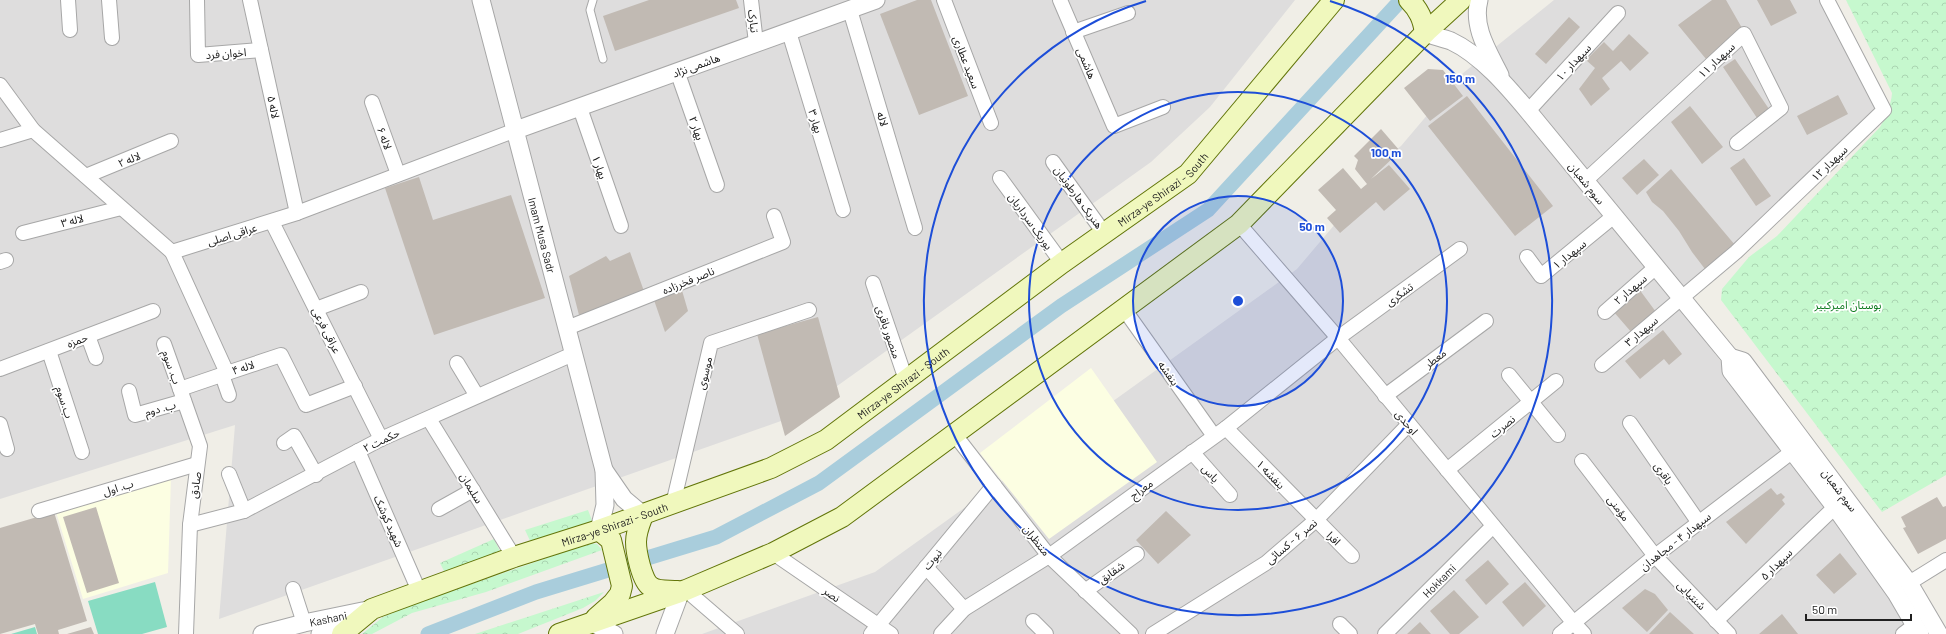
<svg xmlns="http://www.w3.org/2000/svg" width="1946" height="634" viewBox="0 0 1946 634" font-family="Barlow,'Noto Sans Arabic',sans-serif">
<defs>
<pattern id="park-crowns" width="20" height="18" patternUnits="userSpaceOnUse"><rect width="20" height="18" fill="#c6f8ce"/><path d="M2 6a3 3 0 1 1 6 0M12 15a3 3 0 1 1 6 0" fill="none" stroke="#aad4b1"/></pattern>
</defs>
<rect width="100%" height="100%" fill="#f0eee7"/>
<path fill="#dedddd" d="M0,0H1295L1210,107L1151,162L795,416L219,619L235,425L0,499Z
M1554,0H1823L1880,110L1676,303L1888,579L1921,634H702L875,572L1297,269L1391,158L1389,155L1401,146L1462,74Z"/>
<path fill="#fcfee2" d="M1091,368L1157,462L1049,539L980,453Z
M171,477L168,573L83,599L56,512Z"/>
<path fill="url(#park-crowns)" d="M1846,0H1946V475L1882,512L1721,300L1722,289L1749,257L1777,236L1880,127C1886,116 1891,106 1892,93Z
M588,510L593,523L532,545L525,530Z
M494,539L501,553L446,575L440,563Z
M590,543L597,544L602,550L486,592L412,613L372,634H362L383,617L411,605Z
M604,592L595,601L583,608L518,634H475Z"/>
<path fill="#88dcc2" d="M155,582L167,627L142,634H98L88,601Z
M35,627L37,634H11Z"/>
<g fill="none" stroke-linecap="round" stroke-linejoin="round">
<path stroke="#a9cddc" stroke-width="15" d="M428,634L536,592L716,537L819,483L1061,306L1208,210L1401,0"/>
</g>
<path fill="#c1bab3" d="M649,0H736L739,8L615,51L603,16Z
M917,0H931L968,96L919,115L880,14Z
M1712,0H1726L1742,28L1706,59L1678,25Z
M1757,0H1790L1797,13L1771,26Z
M1569,17L1580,27L1546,64L1535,54Z
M1629,34L1649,53L1630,71L1621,61L1602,78L1610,89L1591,106L1579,89L1595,68L1586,60L1604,42L1613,51Z
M1735,59L1769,109L1757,118L1723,67Z
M1428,69L1443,70L1463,96L1430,121L1404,88Z
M1838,95L1848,114L1807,135L1797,116Z
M1467,96L1553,206L1515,236L1428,126Z
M1690,106L1723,147L1702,164L1671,122Z
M1381,129L1400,151L1371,179L1389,165L1410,189L1384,211L1376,202L1340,233L1327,218L1336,210L1318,190L1343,168L1361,189L1367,184L1355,169L1358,160L1354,156Z
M1744,158L1771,196L1756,206L1730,168Z
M1644,159L1659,175L1637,195L1622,178Z
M1671,169L1735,245L1708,273L1692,252L1679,231L1663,211L1652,202L1646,192Z
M419,177L433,220L511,195L545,298L434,335L385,188Z
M630,252L645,294L580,319L569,276L606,256L610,261Z
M681,287L688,311L665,332L654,300Z
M1639,289L1656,312L1632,333L1613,311Z
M818,317L840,397L785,436L757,334Z
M1663,330L1682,354L1669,365L1664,359L1640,379L1625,361Z
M1771,488L1777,495L1781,493L1785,497L1782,500L1785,504L1746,544L1726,522Z
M1937,497L1943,507L1946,506V539L1918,554L1903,528L1906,527L1901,517Z
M96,507L119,583L87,593L63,517Z
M1166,511L1191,535L1158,564L1136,540Z
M54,512L87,621L58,630L59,634H38L35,624L0,634V528Z
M1840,553L1857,574L1834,594L1816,575Z
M1488,560L1509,584L1486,605L1465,580Z
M1525,582L1546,606L1523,627L1502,602Z
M1645,589L1655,594L1668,610L1647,632L1622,608Z
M1454,590L1479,617L1459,634H1450L1430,611Z
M1670,612L1694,634H1649Z
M1782,614L1798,634H1759Z
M1420,622L1431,634H1407Z
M91,627L94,634H67Z"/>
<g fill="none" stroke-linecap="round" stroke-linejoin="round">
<g stroke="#a7a7a7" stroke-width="9">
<path id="service" d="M593,0L590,10L603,59"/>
</g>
<g stroke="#a7a7a7" stroke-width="16">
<g id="minor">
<path d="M68,0L70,30"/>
<path d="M109,0L112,38"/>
<path d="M197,0L198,55L261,50"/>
<path d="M250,0L297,213"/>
<path d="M751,0L756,43"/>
<path d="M944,0L991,123"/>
<path d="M1060,0L1114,126L1163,107"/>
<path d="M850,10L915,228"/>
<path d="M789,32L843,210"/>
<path d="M1073,32L1128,13"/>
<path d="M677,71L717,185"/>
<path d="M0,85L33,130L172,252L297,213L516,130"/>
<path d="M372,102L398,174"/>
<path d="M580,108L621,226"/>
<path d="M1528,111L1618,13"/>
<path d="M0,140L33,130"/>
<path d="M1053,162L1104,233"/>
<path d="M86,176L171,141"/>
<path d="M1000,178L1062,263"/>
<path d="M1585,181L1744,34L1781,108L1737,143"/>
<path d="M272,222L381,439"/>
<path d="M1239,224L1338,338L1573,622L1584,634"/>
<path d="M23,233L121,208"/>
<path d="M172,252L227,373L281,355L306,405L355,386"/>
<path d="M1527,257L1541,276L1614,216"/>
<path d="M0,262L6,260"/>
<path d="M873,283L906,380"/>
<path d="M316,309L361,292"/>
<path d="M1124,309L1214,436"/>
<path d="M1605,312L1656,267"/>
<path d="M567,328L783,242L774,216"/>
<path d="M88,336L96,358"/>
<path d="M164,344L180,389"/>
<path d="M49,351L82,452"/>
<path d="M457,363L477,396"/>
<path d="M1602,365L1736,252L1884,110L1827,0"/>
<path d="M0,369L153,311"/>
<path d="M222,375L229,395"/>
<path d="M1509,375L1558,435"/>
<path d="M129,391L135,415L184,401"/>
<path d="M1385,396L1486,321"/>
<path d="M429,419L514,557"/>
<path d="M1630,423L1699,523"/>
<path d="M0,424L7,449"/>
<path d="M1226,428L1352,556"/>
<path d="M955,435L1049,556L1131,634"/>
<path d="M284,443L294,436L316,475"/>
<path d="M358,451L419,591"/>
<path d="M1192,452L1230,495"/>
<path d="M1582,461L1655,556L1729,634"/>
<path d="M1447,470L1556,381"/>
<path d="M229,474L244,511"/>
<path d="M673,504L711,343L809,310"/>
<path d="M439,509L473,490"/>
<path d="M39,511L197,464"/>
<path d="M190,525L244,511L381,439L573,354"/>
<path d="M773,553L891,634"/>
<path d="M926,567L964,609"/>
<path d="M1909,583L1946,560"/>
<path d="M293,589L304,623"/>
<path d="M686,590L737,634"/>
<path d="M1085,591L1137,554"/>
<path d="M1033,621L1046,634"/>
<path d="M1716,621L1835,507"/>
<path d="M1340,624L1350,634"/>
<path d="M186,634L190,525L200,446L180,389L227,373"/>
<path d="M871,634L994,485"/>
<path d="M941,634L964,609L1049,556L1226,428L1338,338L1460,249"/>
<path d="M1153,634L1266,563L1316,520L1409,424"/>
<path id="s1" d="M1385,634L1493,526"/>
<path d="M1560,634L1655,556L1793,451"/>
<path d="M1903,634L1915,625"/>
</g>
</g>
<g stroke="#a7a7a7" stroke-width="19">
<g id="tertiary">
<path id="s2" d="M481,0L604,470L605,505L599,530"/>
<path d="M1479,0C1472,27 1488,51 1500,75"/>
<path d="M1425,33C1433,36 1443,38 1451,41C1481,55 1508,87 1528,111L1730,357L1731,371L1835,507L1896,593L1920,634"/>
<path d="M516,130L876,0"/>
<path d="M1730,357L1743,361L1909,583L1939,634"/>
<path d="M604,470L624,499L643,515"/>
<path d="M591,622L614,634"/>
<path id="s3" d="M262,634L304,623L372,609"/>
<path d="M320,634L350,620"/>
<path d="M665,634L681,591"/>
</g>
</g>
<g stroke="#627509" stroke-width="22">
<g id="secondary">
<path d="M1409,0C1419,10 1423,19 1425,33"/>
<path d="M643,515C640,523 636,532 636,542C636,552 642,581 650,586C657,592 669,590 677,591"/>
<path d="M596,618L613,603L620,594L622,586L611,540L599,530"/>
<path id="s4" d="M342,634L372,609L514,557L599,530L771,468L826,440L1062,263L1188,174L1334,0"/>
<path d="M559,634L686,590L773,553L842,517L1239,224L1425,33L1461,0"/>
</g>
</g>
<use href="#service" stroke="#fff" stroke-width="7"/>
<use href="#minor" stroke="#fff" stroke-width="14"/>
<use href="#tertiary" stroke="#fff" stroke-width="17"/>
<use href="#secondary" stroke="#f0f8bd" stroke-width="20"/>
</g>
<circle cx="1238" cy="301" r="105" fill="#1d4ed8" fill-opacity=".12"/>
<g fill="none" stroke="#1d4ed8" stroke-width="2">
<circle cx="1238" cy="301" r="105"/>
<circle cx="1238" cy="301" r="209"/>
<path d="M1330 1A314 314 0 1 1 1146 1"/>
</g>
<g text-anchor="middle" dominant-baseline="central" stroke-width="3.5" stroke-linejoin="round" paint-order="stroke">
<g font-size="11" fill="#202020" stroke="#fff">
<text transform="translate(754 21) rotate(83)">تبارک</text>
<text transform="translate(226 53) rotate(-4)">اخوان فرد</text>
<text transform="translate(1716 60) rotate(-43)">سپهدار ۱۱</text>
<text transform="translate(967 62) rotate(69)">سعید عطاری</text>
<text transform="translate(1573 62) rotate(-47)">سپهدار ۱۰</text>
<text transform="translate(1087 63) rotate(67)">هاشمی</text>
<text transform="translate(696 65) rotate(-20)">هاشمی نژاد</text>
<text transform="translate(274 107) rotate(78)">لاله ۵</text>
<text transform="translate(883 119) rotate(73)">لاله</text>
<text transform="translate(816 121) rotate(73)">بهار ۳</text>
<text transform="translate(697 128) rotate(71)">بهار ۲</text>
<text transform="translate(385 138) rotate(70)">لاله ۶</text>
<text transform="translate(129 159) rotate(-22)">لاله ۲</text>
<text transform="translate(1829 163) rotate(-44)">سپهدار ۱۲</text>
<text transform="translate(600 167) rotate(71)">بهار ۱</text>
<text transform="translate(1587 183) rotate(51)">سوم شعبان</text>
<text stroke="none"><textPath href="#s4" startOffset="944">Mirza-ye Shirazi - South</textPath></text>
<text transform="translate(1079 197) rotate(54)">هنریک هارطونیان</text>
<text transform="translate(72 220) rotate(-14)">لاله ۳</text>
<text transform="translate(1031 221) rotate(54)">یوریک سرداریان</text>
<text transform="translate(232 234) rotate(-17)">عراقی اصلی</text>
<text stroke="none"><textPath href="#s2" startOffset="243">Imam Musa Sadr</textPath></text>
<text transform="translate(1569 254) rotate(-39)">سپهدار ۱</text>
<text transform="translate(688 280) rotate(-22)">ناصر فخرزاده</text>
<text transform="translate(1630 289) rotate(-41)">سپهدار ۲</text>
<text transform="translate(1399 294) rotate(-36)">تشکری</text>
<text transform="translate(327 330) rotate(63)">عراقی فرعی</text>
<text transform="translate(1641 331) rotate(-40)">سپهدار ۳</text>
<text transform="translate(889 332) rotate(71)">منصور باقری</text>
<text transform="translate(77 340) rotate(-21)">حمزه</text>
<text transform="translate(1435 358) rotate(-37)">معطر</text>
<text transform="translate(172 367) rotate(70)">ب. سوم</text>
<text transform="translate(243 367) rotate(-18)">لاله ۴</text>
<text transform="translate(704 373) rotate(-76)">موسوی</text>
<text transform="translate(1169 373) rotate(55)">بنفشه</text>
<text stroke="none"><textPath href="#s4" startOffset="620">Mirza-ye Shirazi - South</textPath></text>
<text transform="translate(65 402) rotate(72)">ب.سوم</text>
<text transform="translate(160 408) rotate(-15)">ب. دوم</text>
<text transform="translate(1407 422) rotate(50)">اوحدی</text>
<text transform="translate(1502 426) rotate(-39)">نصرت</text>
<text transform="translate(381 440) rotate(-26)">حکمت ۲</text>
<text transform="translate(1211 473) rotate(48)">یاس</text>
<text transform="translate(1664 473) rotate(55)">باقری</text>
<text transform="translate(1271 474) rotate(46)">بنفشه ۱</text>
<text transform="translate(195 485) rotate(-83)">صادق</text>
<text transform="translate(118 487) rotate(-17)">ب. اول</text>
<text transform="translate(472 488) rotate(59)">سلیمان</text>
<text transform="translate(1141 489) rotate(-36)">معراج</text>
<text transform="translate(1840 490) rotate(53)">سوم شعبان</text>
<text transform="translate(1619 508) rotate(53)">مؤمنی</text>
<text transform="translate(389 521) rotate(66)">شهید کوشک</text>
<text stroke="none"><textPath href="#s4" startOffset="296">Mirza-ye Shirazi - South</textPath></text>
<text transform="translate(1334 538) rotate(45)">افرا</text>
<text transform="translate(1037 540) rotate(52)">منتظران</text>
<text transform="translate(1291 541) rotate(-40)">نصر ۶ - کسائی</text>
<text transform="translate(1675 541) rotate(-38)">سپهدار ۴ - مجاهدان</text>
<text transform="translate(932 559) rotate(-51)">نبوت</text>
<text transform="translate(1776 564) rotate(-44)">سپهدار ۵</text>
<text transform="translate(1111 572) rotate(-35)">شقایق</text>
<text stroke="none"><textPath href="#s1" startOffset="76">Hokkami</textPath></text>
<text transform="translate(832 594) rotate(35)">نصر</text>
<text transform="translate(1692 595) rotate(46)">شنتیایی</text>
<text stroke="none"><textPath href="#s3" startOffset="68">Kashani</textPath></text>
</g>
<g font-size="11" fill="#107c21" stroke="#fff">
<text x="1848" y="304">بوستان امیرکبیر</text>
</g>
</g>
<circle cx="1238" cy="301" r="6" fill="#1d4ed8" stroke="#fff" stroke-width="2"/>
<g font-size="12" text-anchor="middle" font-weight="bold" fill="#1d4ed8" stroke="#fff" stroke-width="3.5" stroke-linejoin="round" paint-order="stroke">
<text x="1460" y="83">150 m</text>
<text x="1386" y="157">100 m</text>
<text x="1312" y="231">50 m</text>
</g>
<path d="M1806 614v6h105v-6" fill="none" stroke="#202020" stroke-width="2"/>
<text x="1812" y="614" font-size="12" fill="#202020" stroke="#ffffff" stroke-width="3" paint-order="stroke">50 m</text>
</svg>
